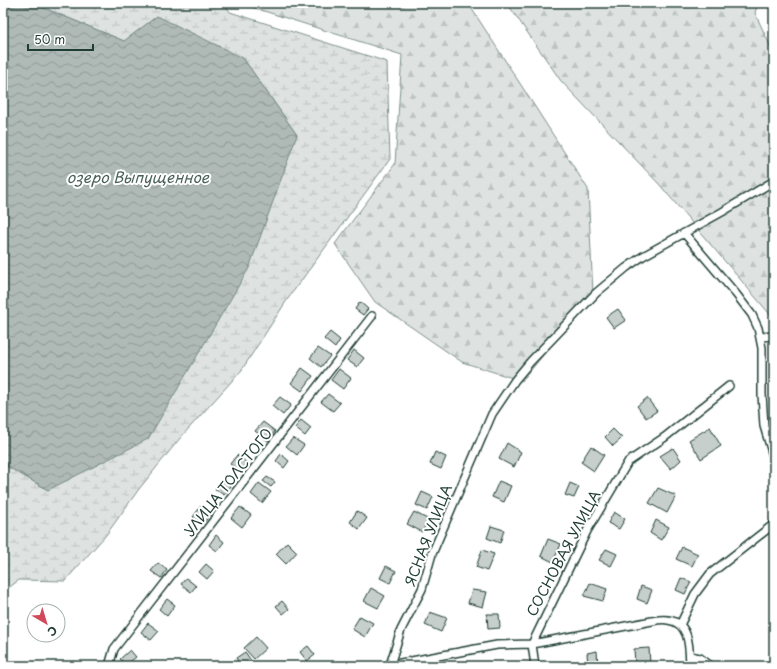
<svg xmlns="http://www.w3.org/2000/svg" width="777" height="669" viewBox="0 0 777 669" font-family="'Playpen Sans',sans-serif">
<defs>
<pattern id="forest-firs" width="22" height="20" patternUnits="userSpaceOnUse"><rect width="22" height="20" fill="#dee3e2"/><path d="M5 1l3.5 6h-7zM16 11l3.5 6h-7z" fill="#bec4c2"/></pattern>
<pattern id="wetland-marsh" width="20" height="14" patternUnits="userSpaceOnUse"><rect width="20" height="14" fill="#dee3e2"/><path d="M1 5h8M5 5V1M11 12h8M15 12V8" fill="none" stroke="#bec4c2"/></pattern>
<pattern id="water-waves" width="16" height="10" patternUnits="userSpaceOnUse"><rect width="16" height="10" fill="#afbab7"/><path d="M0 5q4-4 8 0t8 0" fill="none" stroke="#8e9896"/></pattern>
</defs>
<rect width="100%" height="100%" fill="#fff"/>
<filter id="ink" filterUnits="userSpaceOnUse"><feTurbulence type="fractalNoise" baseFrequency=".025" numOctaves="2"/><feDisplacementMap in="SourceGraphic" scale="8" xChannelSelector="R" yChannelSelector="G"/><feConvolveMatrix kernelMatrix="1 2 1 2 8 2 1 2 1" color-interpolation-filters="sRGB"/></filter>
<g filter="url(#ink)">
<path fill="url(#forest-firs)" stroke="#7e908b" d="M239,3H468L588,189L593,294L522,381L462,362L375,302L335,244L395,164L402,55Z
M507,3H758L755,13L774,54V319L659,184L561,81Z"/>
<path fill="url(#wetland-marsh)" stroke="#7e908b" d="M32,3H224L230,12L387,62L390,159L287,300L241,371L181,437L139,489L106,535L65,581L19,580L3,592V464L48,490L297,135L243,58L124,41Z"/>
<path fill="url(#water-waves)" stroke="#758883" d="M3,3H32L124,41L157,16L243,58L297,135L249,268L148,439L48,490L3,464Z"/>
<path fill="#c7cfcc" stroke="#1f3d34" d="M360,302L368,309L363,315L355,309Z
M618,309L626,320L614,328L606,317Z
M330,332L340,340L335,348L324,339Z
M318,348L330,356L321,367L310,358Z
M354,350L364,358L357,367L347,360Z
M302,368L313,376L302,391L291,383Z
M339,369L351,378L343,389L331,380Z
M328,394L340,403L333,411L321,402Z
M280,397L291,405L283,415L272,406Z
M647,398L657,411L646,418L637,406Z
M301,420L311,428L305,436L295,428Z
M263,422L275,431L268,441L255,431Z
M710,427L721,446L701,459L689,440Z
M613,429L622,438L613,446L605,437Z
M293,438L304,445L297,455L286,446Z
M507,443L521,452L514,467L499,459Z
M591,446L604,455L594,471L581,462Z
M673,448L681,460L671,469L660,456Z
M435,452L446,457L441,469L430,464Z
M281,454L289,461L284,468L276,461Z
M237,455L247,463L241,472L230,464Z
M267,477L275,482L271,487L263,481Z
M222,480L231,486L224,495L215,489Z
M499,481L511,486L504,502L492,497Z
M259,483L271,492L262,503L251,494Z
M570,483L579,487L574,498L565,495Z
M658,488L676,496L667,513L649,503Z
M422,492L433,497L427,510L416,505Z
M201,506L211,514L203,524L193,517Z
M240,507L251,515L242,527L231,518Z
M357,511L367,518L359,529L350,522Z
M414,512L429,520L422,532L407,524Z
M614,512L625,519L619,529L608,523Z
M656,520L669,527L661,540L650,533Z
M491,526L504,530L500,543L487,538Z
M216,535L224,542L217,551L209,545Z
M548,539L561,544L553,562L541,556Z
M287,542L297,552L286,564L276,554Z
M682,547L698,554L692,566L676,559Z
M606,549L617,554L611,566L599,560Z
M482,550L494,554L487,571L476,567Z
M158,563L167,570L161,578L151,571Z
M206,564L214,571L207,579L199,572Z
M386,566L396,571L390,583L380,578Z
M186,578L196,586L191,592L181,584Z
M681,578L691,582L685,594L676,590Z
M590,583L607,589L603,601L584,596Z
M641,586L652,590L647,603L637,599Z
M371,588L385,596L378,608L364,601Z
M472,590L487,592L483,607L468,603Z
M167,599L175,605L167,616L159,609Z
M282,601L289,609L283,614L276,606Z
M430,612L447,618L441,632L425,625Z
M487,614H499L500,628L488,629Z
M360,616L373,623L365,637L352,629Z
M148,623L159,631L151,640L141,632Z
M256,637L266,648L254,659L244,648Z
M308,646L315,655L307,661L300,652Z
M649,648L650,663L635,665L634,649Z
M130,650L136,657L126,665L120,659Z
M597,651L598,666H588L587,653Z
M245,652L255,666H241L236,658Z"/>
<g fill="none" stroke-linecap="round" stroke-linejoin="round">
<g stroke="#1f3d34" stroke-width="10">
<path id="street" d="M684,233L736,294L752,315L758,328L762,348V394L764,426L774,459
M760,337L774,336
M680,625L695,594L710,574L774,524
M690,656L700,658L711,666
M390,665L497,645L532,644L652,621C657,620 663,619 668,620C691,623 689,649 690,666
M109,666L114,649L372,316
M388,666L390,665L401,630L422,589L432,554L492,414L515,380L530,362L596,293L626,268L643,256L722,212L774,181
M535,666L532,644L587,531L628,462L665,437L729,386"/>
</g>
<use href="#street" stroke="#fff" stroke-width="7"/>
</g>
</g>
<g text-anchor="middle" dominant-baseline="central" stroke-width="4" stroke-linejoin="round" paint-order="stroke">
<g font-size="14" fill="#1f3d34" stroke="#fff">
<text transform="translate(228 482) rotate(-52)">УЛИЦА ТОЛСТОГО</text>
<text transform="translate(428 535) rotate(-69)">ЯСНАЯ УЛИЦА</text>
<text transform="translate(563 553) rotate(-62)">СОСНОВАЯ УЛИЦА</text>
</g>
<g font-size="15" font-style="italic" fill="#4a625b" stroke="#fff">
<text x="138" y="176">озеро Выпущенное</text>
</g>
</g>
<rect width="777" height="669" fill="none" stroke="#fff" stroke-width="16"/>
<rect x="8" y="8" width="761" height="653" fill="none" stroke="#1f3d34" stroke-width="1.5" filter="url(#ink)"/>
<g transform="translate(46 623) rotate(142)"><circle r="19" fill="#ffffff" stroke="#a5b1ae"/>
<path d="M0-3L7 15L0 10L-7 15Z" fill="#d1495b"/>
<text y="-6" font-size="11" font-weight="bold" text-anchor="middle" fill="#1f3d34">С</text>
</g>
<path d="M28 44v6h65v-6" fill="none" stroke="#1f3d34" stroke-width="2"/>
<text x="34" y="44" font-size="12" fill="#1f3d34" stroke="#ffffff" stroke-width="3" paint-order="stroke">50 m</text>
</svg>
